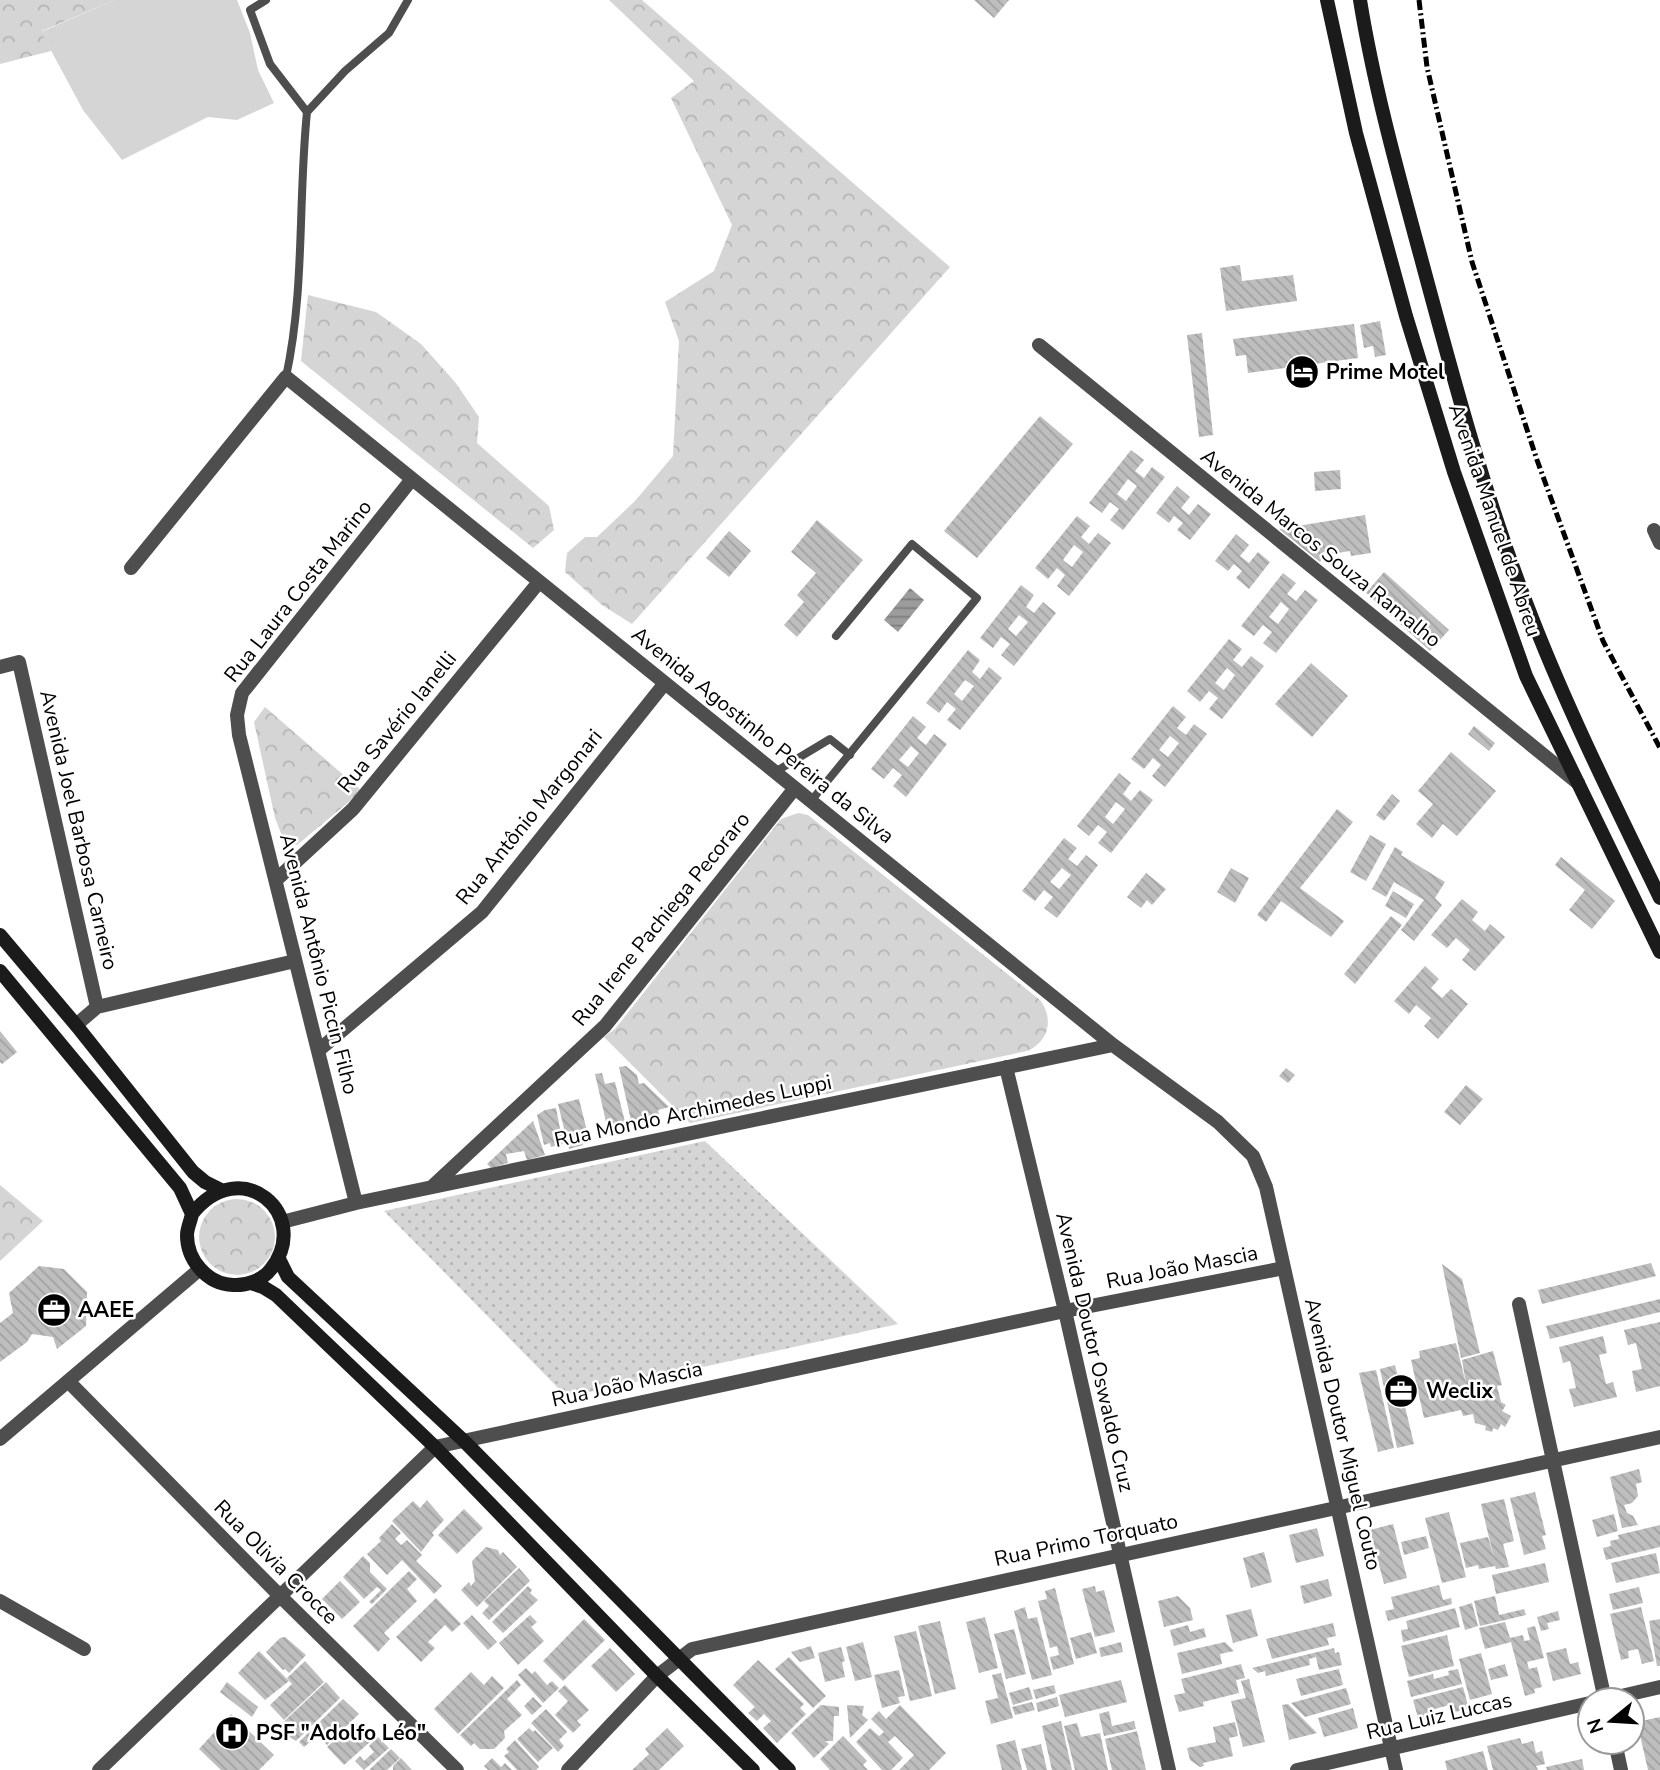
<svg xmlns="http://www.w3.org/2000/svg" width="1660" height="1770" viewBox="0 0 1660 1770" font-family="'Nunito Sans',sans-serif">
<defs>
<pattern id="grass-dots" width="8" height="8" patternUnits="userSpaceOnUse" patternTransform="scale(1.75)"><rect width="8" height="8" fill="#d5d5d5"/><path d="M2 2h.1M6 6h.1" fill="none" stroke="#b5b5b5" stroke-width="1.8" stroke-linecap="round"/></pattern>
<pattern id="forest-crowns" width="20" height="18" patternUnits="userSpaceOnUse" patternTransform="scale(1.75)"><rect width="20" height="18" fill="#d5d5d5"/><path d="M2 6a3 3 0 1 1 6 0M12 15a3 3 0 1 1 6 0" fill="none" stroke="#b5b5b5"/></pattern>
<pattern id="water-rules" width="6" height="5" patternUnits="userSpaceOnUse" patternTransform="scale(1.75)"><rect width="6" height="5" fill="#9c9c9c"/><path d="M0 2.5h6" fill="none" stroke="#7d7d7d"/></pattern>
<pattern id="building-back-hatch" width="6" height="6" patternUnits="userSpaceOnUse" patternTransform="scale(1.75)"><rect width="6" height="6" fill="#bebebe"/><path d="M-1 5l2 2M0 0l6 6M5-1l2 2" fill="none" stroke="#a2a2a2"/></pattern>
</defs>
<rect width="100%" height="100%" fill="#fff"/>
<path fill="url(#grass-dots)" d="M705,1141L898,1324L567,1397L384,1211Z"/>
<path fill="url(#forest-crowns)" d="M0,0H115L42,31L51,51L0,64Z
M609,0H642L950,267L632,624L602,605L565,572L567,553L585,537H597L635,501L673,456L679,341L665,302L714,271L732,225L671,98L694,81Z
M308,295L376,312L421,344L455,382L479,417L477,443L549,506L554,530L533,548L301,361Z
M265,707L362,791L297,845L284,841L275,818L254,722Z
M798,813L808,815L1040,1000C1054,1018 1049,1042 1027,1051L690,1123L604,1037L615,1029L781,819Z
M0,1185L43,1221L0,1261Z
M199 1237a38 38 0 1 1 76 0a38 38 0 1 1-76 0Z"/>
<path fill="#d5d5d5" d="M115,0H237L250,33L258,70L274,103L237,120L208,117L122,160L83,110L41,32Z"/>
<path fill="url(#water-rules)" d="M910,588L924,600L898,632L884,620Z"/>
<path fill="url(#building-back-hatch)" fill-rule="evenodd" d="M974,0H1009L994,18Z
M1240,265L1242,281L1293,275L1297,301L1226,311L1220,268Z
M1380,321L1386,355L1375,357L1373,346L1364,348L1360,325Z
M1354,324L1358,358L1248,373L1246,355L1236,356L1233,339Z
M1202,333L1213,435L1199,437L1187,335Z
M1040,416L1073,444L977,558L944,531Z
M1131,450L1144,460L1135,471L1144,478L1152,467L1165,477L1123,530L1110,520L1119,509L1110,502L1102,513L1089,503ZM1128,479L1137,486L1126,501L1117,494Z
M1340,470L1341,489L1315,491L1314,472Z
M1177,486L1190,497L1181,508L1189,515L1198,504L1211,514L1190,540L1177,530L1183,523L1174,516L1169,523L1156,513Z
M1365,515L1371,553L1351,556L1350,551L1325,555L1320,562L1279,529Z
M1077,516L1090,526L1081,537L1089,544L1098,533L1111,543L1069,596L1057,586L1065,575L1057,568L1048,579L1035,568ZM1074,545L1083,552L1072,567L1063,560Z
M817,520L863,560L797,637L784,625L804,602L797,595L816,573L791,552Z
M729,531L751,551L729,577L706,558Z
M1236,534L1249,545L1240,556L1249,563L1258,552L1270,562L1249,589L1236,578L1242,571L1234,564L1228,571L1215,561Z
M1384,572L1449,630L1430,651L1366,593Z
M1283,573L1296,583L1287,594L1296,601L1305,590L1318,600L1276,653L1263,643L1272,632L1263,625L1254,636L1241,626ZM1281,602L1289,609L1278,624L1269,617Z
M1021,585L1034,595L1026,607L1034,613L1043,602L1056,613L1014,666L1001,655L1010,644L1001,637L993,648L980,638ZM1019,615L1028,622L1016,636L1008,629Z
M1229,639L1242,649L1233,660L1242,667L1251,656L1264,666L1222,719L1209,709L1218,698L1209,691L1200,702L1187,691ZM1227,668L1235,675L1224,690L1215,683Z
M968,650L980,660L972,672L980,679L989,667L1002,678L960,730L947,720L956,709L947,702L939,713L926,703ZM965,680L974,686L962,701L954,694Z
M1311,663L1348,696L1312,737L1275,704Z
M1173,706L1186,717L1177,728L1186,735L1194,724L1207,734L1165,787L1152,776L1161,765L1153,758L1144,769L1131,759ZM1170,736L1179,743L1168,757L1159,750Z
M913,716L926,727L917,738L926,745L934,734L947,744L906,797L893,786L902,775L893,768L884,779L871,769ZM911,746L919,753L908,767L899,760Z
M1474,726L1495,743L1489,751L1468,734Z
M1451,752L1496,791L1457,836L1443,824L1432,838L1416,824L1433,804L1418,791Z
M1119,773L1131,783L1123,794L1131,801L1140,790L1153,800L1111,853L1098,843L1107,832L1098,825L1089,836L1077,826ZM1116,802L1125,809L1113,824L1105,817Z
M1392,794L1400,801L1384,821L1376,815Z
M1337,809L1353,822L1300,888L1344,921L1331,937L1281,901L1266,922L1257,915Z
M1370,835L1386,844L1366,881L1350,872Z
M1064,838L1077,848L1068,859L1077,866L1086,855L1098,865L1057,918L1044,908L1053,897L1044,890L1035,901L1022,891ZM1062,868L1071,875L1059,889L1050,882Z
M1395,847L1403,852L1401,855L1445,882L1435,898L1442,905L1414,941L1401,930L1424,900L1394,882L1386,897L1372,889Z
M1561,857L1615,901L1592,929L1569,910L1585,890L1555,865Z
M1231,868L1249,878L1235,903L1217,892Z
M1146,873L1166,889L1152,905L1147,900L1141,908L1127,897Z
M1393,891L1414,904L1406,918L1385,906Z
M1462,899L1478,912L1472,920L1485,931L1490,924L1505,937L1475,971L1462,960L1470,950L1456,938L1447,948L1431,935Z
M1391,916L1402,925L1355,984L1344,974Z
M1425,966L1439,979L1431,988L1442,998L1451,989L1468,1004L1438,1039L1424,1026L1431,1018L1416,1005L1409,1014L1394,1001Z
M0,1031L17,1052L2,1064L0,1062Z
M626,1066L637,1075L639,1084L644,1083L669,1107L658,1110L660,1119L632,1125L619,1067Z
M1286,1068L1295,1075L1288,1083L1279,1076Z
M602,1073L605,1084L615,1082L625,1122L607,1126L595,1074Z
M1466,1085L1483,1099L1460,1125L1444,1112Z
M579,1099L588,1135L581,1137L583,1145L569,1149L558,1104Z
M556,1108L563,1144L551,1147L550,1143L544,1145L537,1115L545,1110Z
M533,1121L545,1155L527,1160L524,1151L506,1154L508,1163L491,1168L487,1164Z
M1651,1263L1656,1276L1542,1304L1538,1290Z
M1442,1264L1462,1279L1480,1353L1461,1358Z
M39,1266L64,1269L87,1292L86,1326L57,1349L53,1337L32,1334L27,1342L0,1362V1323L13,1313L9,1293Z
M1660,1299V1312L1550,1339L1546,1326Z
M1660,1322V1386L1636,1392L1632,1371L1642,1369L1636,1343L1628,1345L1624,1330Z
M1603,1336L1607,1353L1599,1355L1606,1384L1613,1382L1617,1397L1574,1407L1569,1389L1576,1388L1570,1361L1563,1363L1559,1347Z
M1456,1343L1466,1384L1462,1360L1493,1351L1502,1385L1497,1386L1501,1402L1506,1405L1502,1411L1511,1416L1505,1427L1501,1424L1498,1430L1493,1428L1492,1432L1485,1430L1486,1426L1475,1423L1473,1414L1463,1416L1461,1410L1424,1418L1411,1360L1420,1358L1419,1351Z
M1395,1365L1414,1444L1397,1448L1380,1369Z
M1376,1370L1394,1448L1378,1452L1359,1373Z
M1639,1469L1642,1482L1636,1484L1638,1496L1632,1503L1624,1505L1627,1513L1633,1516L1638,1525L1622,1528L1610,1477Z
M1535,1492L1546,1535L1542,1536L1546,1549L1524,1555L1510,1498Z
M1504,1499L1514,1541L1503,1544L1509,1567L1496,1569L1495,1566L1479,1569L1478,1565L1466,1568L1460,1543L1488,1537L1494,1558L1481,1504Z
M427,1500L444,1520L432,1533L434,1535L421,1552L392,1521L413,1501L420,1508Z
M464,1509L483,1528L457,1554L438,1535Z
M1449,1512L1466,1577L1442,1583L1425,1518Z
M1614,1514L1618,1531L1597,1537L1592,1520Z
M392,1524L401,1533L395,1539L401,1545L407,1540L422,1555L416,1561L442,1586L434,1594L402,1560L387,1575L367,1554L381,1541L379,1538Z
M1393,1524L1407,1578L1384,1584L1370,1530Z
M1660,1525V1547L1606,1560L1603,1548L1611,1546L1610,1541L1619,1539L1618,1535Z
M1317,1528L1324,1556L1296,1563L1289,1535Z
M1426,1536L1429,1548L1404,1555L1401,1542Z
M486,1547L498,1550L500,1555L503,1552L517,1567L477,1607L461,1590L469,1582L471,1586L475,1581L472,1561Z
M1264,1552L1272,1582L1251,1588L1243,1558Z
M1656,1553L1660,1573L1616,1583L1611,1563Z
M363,1556L370,1563V1572L387,1589L372,1604L369,1602L381,1590L377,1587L364,1599L343,1577Z
M1545,1563L1549,1582L1496,1594L1492,1575Z
M519,1568L530,1581L489,1620L482,1613L489,1606L484,1601Z
M409,1571L417,1579L407,1589L417,1601L384,1633L390,1639L378,1652L353,1626Z
M1328,1579L1332,1596L1304,1604L1300,1586Z
M340,1581L360,1602L342,1619L322,1599Z
M1439,1585L1443,1600L1451,1598L1452,1604L1388,1621L1385,1611L1394,1609L1391,1597Z
M528,1586L532,1590L530,1593L538,1600L503,1633L492,1622Z
M1095,1586L1096,1592L1104,1590L1115,1632L1095,1637L1082,1589Z
M1639,1587L1643,1603L1613,1610L1609,1594Z
M1055,1588L1074,1664L1053,1670L1050,1657L1059,1655L1057,1646L1050,1648L1038,1601L1047,1599L1045,1591Z
M1178,1596L1190,1608L1193,1620L1164,1627L1158,1601Z
M1495,1596L1499,1615L1524,1609L1526,1615L1480,1626L1474,1601Z
M436,1598L461,1624L452,1632L445,1625L428,1642L435,1648L421,1662L396,1637Z
M1472,1603L1478,1626L1465,1630L1459,1607Z
M1025,1607L1028,1619L1037,1617L1052,1675L1032,1680L1014,1611Z
M1641,1607L1654,1661L1642,1664L1638,1649L1628,1651L1629,1658L1621,1660L1610,1614Z
M1455,1608L1460,1627L1403,1642L1401,1630L1408,1629L1406,1621Z
M1251,1609L1258,1636L1233,1643L1226,1615Z
M1558,1611L1560,1620L1547,1623L1549,1629L1541,1631L1537,1617Z
M472,1615L497,1642L488,1650L463,1623Z
M530,1615L537,1622L531,1627L544,1641L518,1665L499,1643Z
M985,1617L998,1668L979,1673L966,1622Z
M584,1619L605,1640L563,1681L543,1661Z
M1660,1619V1666H1657L1649,1621Z
M940,1621L956,1689L935,1694L918,1626Z
M1505,1622L1510,1638L1523,1635L1524,1641L1530,1640L1527,1628L1535,1626L1544,1658L1527,1662L1529,1669L1537,1667L1542,1687L1534,1689L1535,1693L1525,1696L1511,1642L1485,1649L1479,1628Z
M1333,1623L1336,1636L1327,1638L1329,1645L1272,1659L1266,1639Z
M1188,1625L1190,1632L1204,1628L1206,1637L1174,1646L1170,1630Z
M1014,1629L1026,1674L1006,1679L994,1634Z
M916,1631L932,1696L910,1701L894,1636Z
M1091,1632L1097,1653L1076,1659L1070,1638Z
M1447,1635L1454,1666L1409,1677L1401,1646Z
M285,1637L306,1655L289,1673L285,1669L283,1670L266,1652L280,1638Z
M863,1642L872,1677L855,1681L846,1647Z
M1121,1642L1123,1652L1101,1657L1099,1648Z
M1225,1642L1234,1651L1220,1654L1222,1664L1182,1674L1177,1653Z
M811,1646L815,1658L800,1662L791,1652Z
M841,1647L845,1661L842,1662L845,1677L825,1682L818,1653Z
M610,1648L635,1674L616,1692L591,1666Z
M1334,1648L1335,1653L1339,1652L1342,1665L1319,1670L1316,1657L1309,1659L1310,1665L1266,1676L1265,1671L1258,1673L1252,1668Z
M1566,1648L1570,1664L1578,1662L1581,1674L1553,1681L1546,1653Z
M259,1651L289,1681L265,1700L238,1673Z
M1481,1653L1492,1694L1470,1700L1459,1659Z
M789,1657L826,1696L813,1708L775,1669Z
M758,1660L804,1704L800,1708L806,1714L777,1743L763,1728L771,1721L764,1714L757,1721L748,1713L755,1707L733,1685Z
M305,1661L324,1682L284,1720L270,1705L292,1684L287,1678Z
M1241,1664L1245,1678L1236,1680L1239,1693L1203,1702L1204,1706L1179,1712L1174,1695L1185,1693L1181,1679Z
M1505,1664L1508,1676L1491,1680L1488,1669Z
M526,1668L532,1674L535,1671L547,1685L552,1681L559,1688L543,1703L518,1675Z
M1339,1669L1343,1685L1301,1696L1296,1679Z
M1458,1669L1462,1684L1411,1697L1407,1681L1433,1674L1434,1679L1449,1675L1448,1671Z
M899,1670L905,1696L898,1697L900,1703L882,1708L874,1675Z
M471,1672L484,1685L492,1676L504,1688L458,1734L434,1709Z
M1001,1673L1013,1718L991,1724L985,1701L998,1698L992,1675Z
M1249,1679L1265,1742L1243,1747L1231,1701L1246,1698L1241,1681Z
M517,1680L521,1685L507,1699L522,1715L504,1731L505,1738L494,1749H480L474,1743L471,1746L460,1735Z
M1121,1680L1127,1702L1065,1717L1059,1695Z
M227,1682L258,1707L252,1717L220,1692Z
M326,1682L340,1698L296,1741L276,1729Z
M565,1685L589,1710L577,1721L581,1725L573,1733L555,1715L568,1701L558,1691Z
M1054,1685L1056,1693L1036,1699L1033,1690Z
M1029,1687L1033,1699L1013,1705L1009,1693Z
M1463,1687L1469,1709L1455,1712L1453,1704L1431,1710L1433,1717L1419,1721L1413,1700Z
M1346,1688L1351,1704L1305,1717L1291,1703Z
M533,1697L542,1706L532,1715L524,1706Z
M1057,1697L1059,1706L1038,1712L1036,1703Z
M343,1699L359,1714L327,1745L318,1735L304,1747L299,1742Z
M1032,1702L1035,1710L1015,1715L1012,1707Z
M1288,1704L1317,1733L1289,1740L1282,1705Z
M821,1705L839,1707V1716H834L833,1741H825L829,1744L814,1758L791,1733Z
M847,1705L864,1706L862,1715L868,1720L850,1738Z
M900,1705L946,1753L929,1770H899L914,1755L895,1736L888,1742L903,1758L891,1770H882L856,1742L870,1728L879,1736L884,1732L871,1719L879,1711L886,1719Z
M1353,1708L1358,1728L1324,1737L1318,1718Z
M546,1709L567,1732L559,1740L564,1746L558,1752L531,1723Z
M1109,1711L1112,1726L1134,1721L1136,1729L1104,1736L1099,1714Z
M231,1714L274,1755L259,1770H221L199,1749Z
M1660,1717V1770H1648L1637,1722Z
M1061,1721L1072,1770H1052L1042,1726Z
M355,1722L371,1741L344,1765L327,1747Z
M1235,1722L1238,1736L1229,1738L1233,1756L1203,1763L1204,1766L1200,1767L1190,1760L1187,1748L1216,1742L1213,1727Z
M1077,1723L1081,1737L1100,1733L1108,1770H1075L1064,1726Z
M529,1728L533,1732L535,1730L553,1748L538,1762L517,1739Z
M667,1728L684,1746L659,1770H632L649,1754L645,1749Z
M1137,1731L1146,1770H1112L1105,1739Z
M843,1736L867,1761L863,1765L868,1770H830L820,1759Z
M378,1737L389,1748L364,1770L355,1761L360,1756L364,1761L374,1752L369,1746Z
M1520,1738L1522,1744L1533,1741L1536,1753L1542,1751L1545,1764L1536,1766L1538,1770H1493L1487,1746Z
M515,1740L539,1767L536,1770H517L504,1756L509,1752L506,1749Z
M1015,1740L1022,1770H1002L996,1745Z
M1041,1744L1047,1770H1027L1021,1749Z
M391,1749L400,1758L387,1770H369Z
M1483,1751L1488,1770H1447L1445,1761Z
M401,1758L412,1770H393V1766Z
M492,1758L501,1767L505,1763L512,1770H488L484,1766Z
M1582,1759L1584,1770H1547L1546,1767Z"/>
<g fill="none" stroke-linecap="round" stroke-linejoin="round">
<path stroke="#4e4e4e" stroke-width="8" d="M266,0L250,10L270,64L307,112C298,200 305,290 286,377
M307,112L345,71L389,33L408,0
M775,772L830,739L850,755
M811,801L977,598L912,544L836,636"/>
<path stroke="#4e4e4e" stroke-width="14" d="M1039,345L1578,783
M1654,530L1660,543
M131,568L286,377L1113,1045L1218,1122L1253,1156L1266,1187L1396,1770
M0,667L19,662L97,1007
M276,880L353,809L539,582
M76,1025L97,1007L295,961
M319,1050L482,912L665,683
M1006,1067L1065,1311L1169,1770
M433,1186L605,1026L795,788
M356,1203L239,735L237,715L242,693L412,479
M282,1222L356,1203L1113,1045
M1519,1304L1605,1700
M68,1381L279,1595L457,1770
M0,1439L200,1269
M0,1601L84,1649
M1604,1700L1660,1687
M1615,1742L1621,1770
M99,1770L435,1447L1065,1311L1284,1268
M568,1770L657,1676L692,1649L1660,1437
M1297,1770L1590,1703"/>
<path stroke="#1b1b1b" stroke-width="14" d="M1327,0L1356,133L1406,316L1454,472L1526,676L1660,952
M1360,0C1374,87 1398,173 1421,258C1454,381 1487,505 1534,623C1571,717 1616,807 1660,898
M0,935L76,1025L193,1172L205,1182L221,1190
M0,971L180,1188L192,1214C191,1220 187,1228 187,1235C187,1260 207,1284 233,1285C246,1286 263,1280 271,1269C313,1215 241,1152 192,1214
M279,1259L288,1277L464,1441L789,1770
M251,1283L263,1287L276,1295L435,1447L657,1676L753,1770"/>
<path stroke="#000" stroke-width="5" stroke-dasharray="10 3.5 2 3.5" stroke-linecap="butt" d="M1419,0L1427,67L1472,262L1537,460L1603,641L1660,748"/>
</g>
<defs>
<g id="hotel-disc" transform="scale(1.75)"><circle r="9.5" fill="#000" stroke="#fff"/><path d="M-6-4.5h1.5V1H6V5H4.5V3h-9V5H-6ZM-4 0a1.8 1.8 0 1 1 3.6 0ZM.5 0V-2.5h3Q6-2.5 6 0Z" fill="#fff"/></g>
<g id="office-disc" transform="scale(1.75)"><circle r="9.5" fill="#000" stroke="#fff"/><path d="M-6-3h4V-5.5h4V-3h4V5H-6ZM-1-4.5V-3h2v-1.5ZM-6 0V1H6V0Z" fill="#fff"/></g>
<g id="hospital-disc" transform="scale(1.75)"><circle r="9.5" fill="#000" stroke="#fff"/><path d="M-5-5h3v3.5h4V-5h3V5h-3V1.5h-4V5h-3Z" fill="#fff"/></g>
</defs>
<g fill-rule="evenodd">
<use href="#hotel-disc" x="1302" y="372"/>
<use href="#office-disc" x="54" y="1310"/>
<use href="#office-disc" x="1401" y="1391"/>
<use href="#hospital-disc" x="232" y="1733"/>
</g>
<g text-anchor="middle" dominant-baseline="central" stroke-width="5" stroke-linejoin="round" paint-order="stroke">
<g font-size="21" font-weight="bold" fill="#000" stroke="#fff" text-anchor="start">
<text x="1326" y="372">Prime Motel</text>
<text x="78" y="1310">AAEE</text>
<text x="1426" y="1391">Weclix</text>
<text x="256" y="1733">PSF "Adolfo Léo"</text>
</g>
<g font-size="21" fill="#000" stroke="#fff">
<text transform="translate(1495 520) rotate(71)">Avenida Manuel de Abreu</text>
<text transform="translate(1321 548) rotate(39)">Avenida Marcos Souza Ramalho</text>
<text transform="translate(298 591) rotate(-52)">Rua Laura Costa Marino</text>
<text transform="translate(397 722) rotate(-51)">Rua Savério Ianelli</text>
<text transform="translate(763 735) rotate(39)">Avenida Agostinho Pereira da Silva</text>
<text transform="translate(529 817) rotate(-51)">Rua Antônio Margonari</text>
<text transform="translate(79 830) rotate(77)">Avenida Joel Barbosa Carneiro</text>
<text transform="translate(661 919) rotate(-51)">Rua Irene Pachiega Pecoraro</text>
<text transform="translate(319 964) rotate(76)">Avenida Antônio Piccin Filho</text>
<text transform="translate(693 1111) rotate(-12)">Rua Mondo Archimedes Luppi</text>
<text transform="translate(1182 1267) rotate(-11)">Rua João Mascia</text>
<text transform="translate(1095 1352) rotate(77)">Avenida Doutor Oswaldo Cruz</text>
<text transform="translate(627 1384) rotate(-12)">Rua João Mascia</text>
<text transform="translate(1343 1434) rotate(77)">Avenida Doutor Miguel Couto</text>
<text transform="translate(1086 1540) rotate(-12)">Rua Primo Torquato</text>
<text transform="translate(276 1562) rotate(45)">Rua Olivia Crocce</text>
<text transform="translate(1439 1716) rotate(-13)">Rua Luiz Luccas</text>
</g>
</g>
<g transform="translate(1611 1721) rotate(252)"><circle r="33" fill="#ffffff" stroke="#999999" stroke-width="2"/>
<path d="M0-5L12 26L0 18L-12 26Z" fill="#000000"/>
<text y="-10" font-size="19" font-weight="bold" text-anchor="middle" fill="#000000">N</text>
</g>
</svg>
